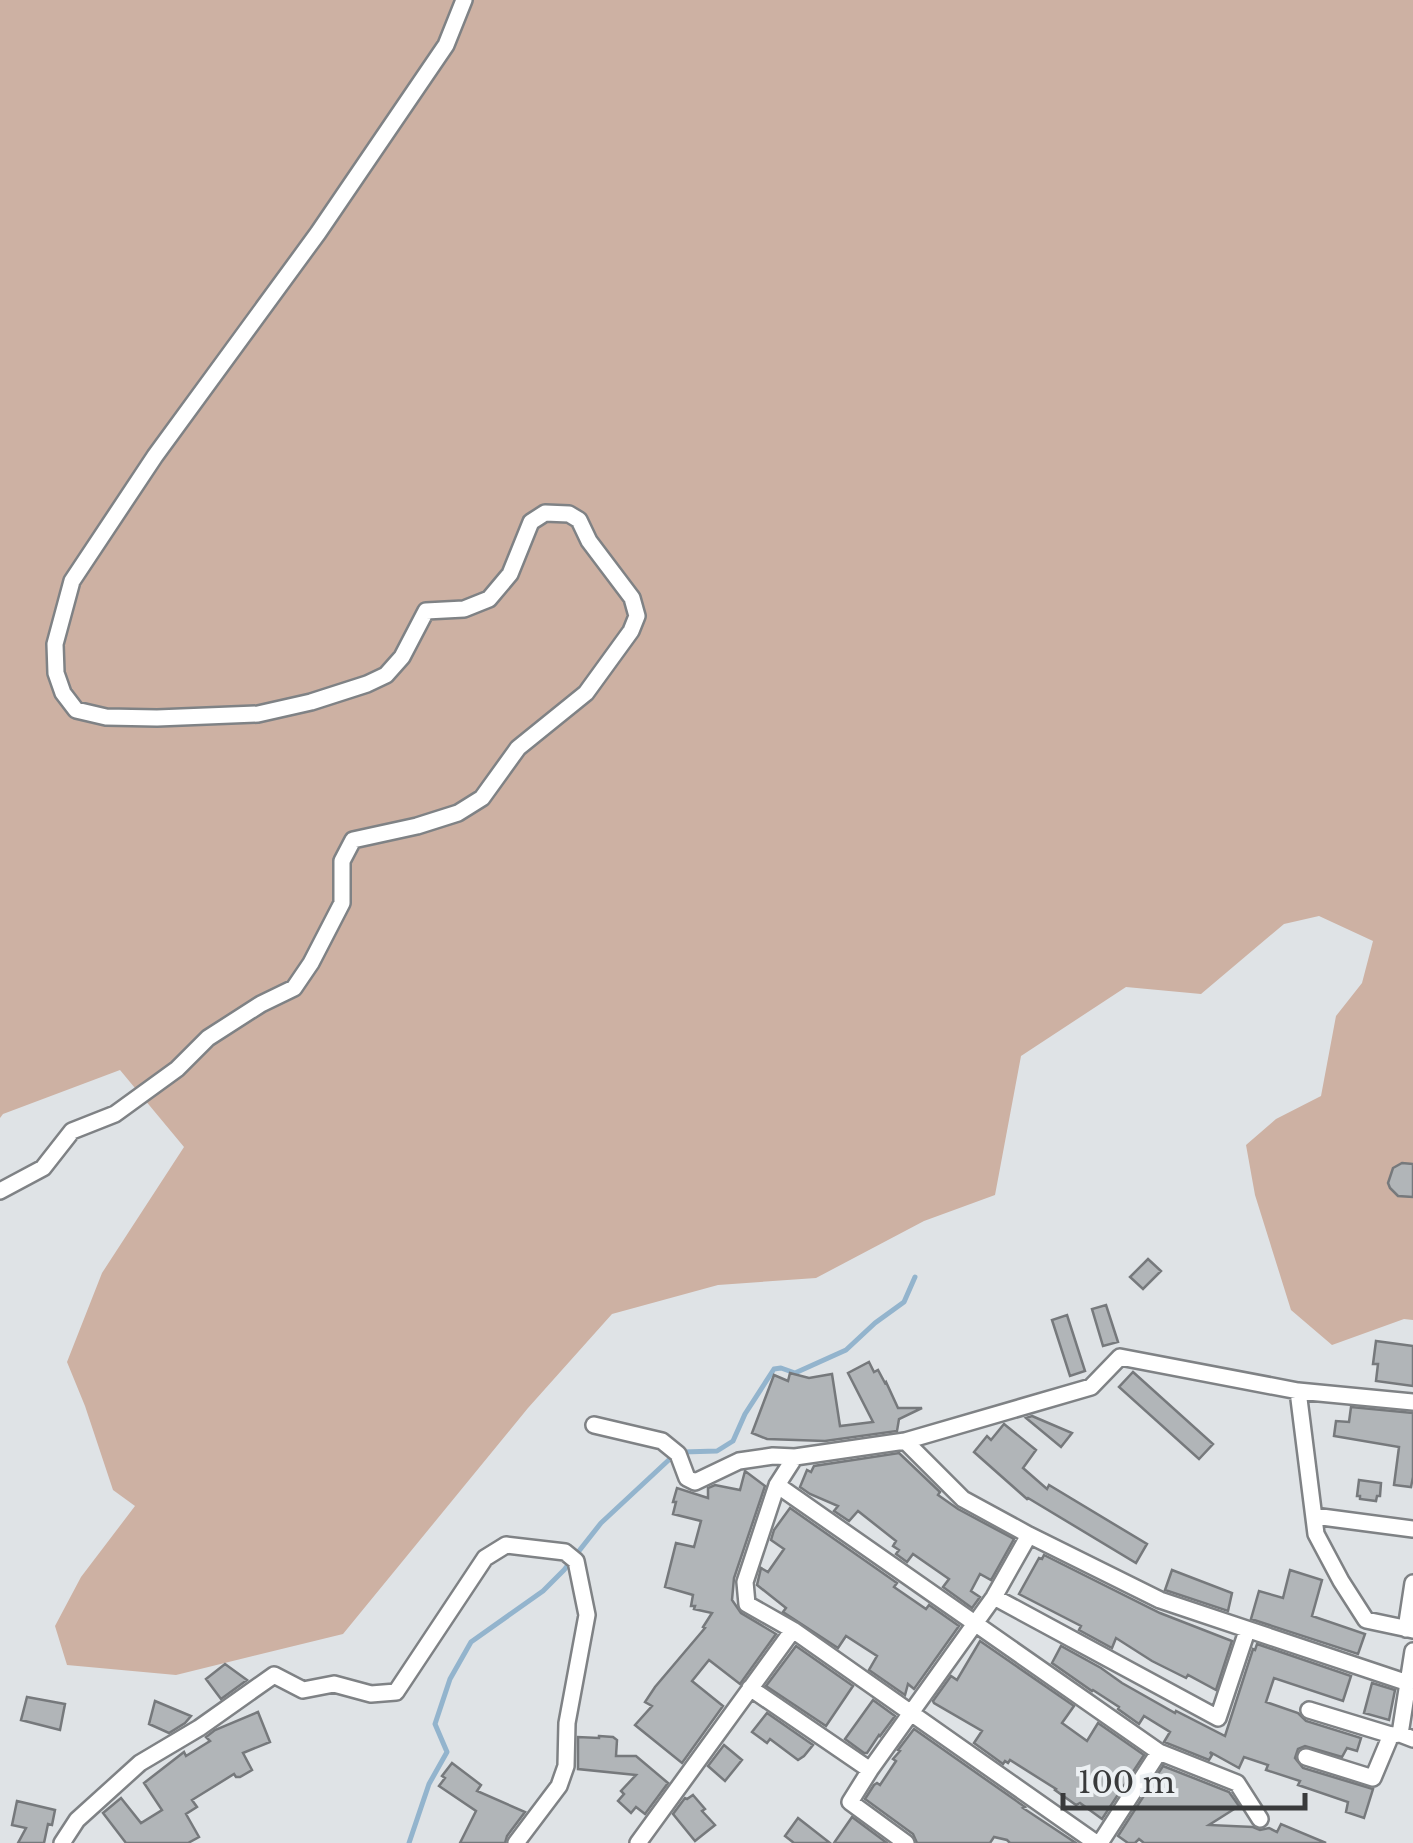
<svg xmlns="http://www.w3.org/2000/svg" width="1413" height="1843" viewBox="0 0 1413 1843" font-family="'Libre Baskerville',serif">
<rect width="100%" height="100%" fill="#dfe3e6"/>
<path fill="#cdb1a3" d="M0,0H1413V1320L1404,1319L1332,1345L1291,1310L1255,1195L1246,1145L1276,1119L1321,1096L1336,1016L1362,983L1373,941L1319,916L1284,924L1201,994L1126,987L1021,1056L995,1195L924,1221L816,1278L718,1285L612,1314L528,1408L343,1634L176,1675L67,1665L55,1626L81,1577L135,1506L113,1490L85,1406L67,1362L102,1273L184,1147L120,1070L3,1114L0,1118Z"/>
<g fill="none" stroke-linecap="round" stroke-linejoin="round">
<path stroke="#93b4cd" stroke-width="5" d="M683,1452L717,1451L733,1441L745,1414L774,1369L781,1368L795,1373L846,1350L875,1323L904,1302L915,1277
M409,1843L429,1784L447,1752L435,1724L450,1679L471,1642L543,1591L564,1570L601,1523L673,1456"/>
</g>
<path fill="#b1b5b8" stroke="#76797c" stroke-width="2.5" d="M1402,1163L1413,1164V1197L1398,1196L1390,1188L1388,1183L1393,1168Z
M1148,1259L1161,1271L1143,1289L1130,1277Z
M1106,1305L1118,1342L1103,1346L1092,1309Z
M1067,1315L1085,1371L1070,1376L1052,1320Z
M1376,1341L1413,1346V1386L1376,1381L1378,1364H1373Z
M869,1362L874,1372L878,1370L885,1383L886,1382L898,1408H922L899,1419L897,1431L825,1441L767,1439L752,1433L774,1375L788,1381L790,1373L809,1378L832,1374L840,1426L873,1422L848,1373Z
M1133,1372L1213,1444L1199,1459L1119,1387Z
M1351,1407L1413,1413V1477L1411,1487L1394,1485L1399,1447L1334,1436L1336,1421L1349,1422Z
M1032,1416L1072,1433L1061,1447L1026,1418Z
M1004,1424L1036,1450L1023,1468L1047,1489L1049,1485L1147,1544L1136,1563L1028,1498L1027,1499L974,1452L987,1436L991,1440Z
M899,1453L940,1492L938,1495L958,1509L1014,1539L991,1580L980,1574L971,1591L980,1597L972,1608L943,1587L949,1579L913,1554L907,1562L896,1554L899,1550L893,1546L896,1541L858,1511L849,1521L834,1511L838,1506L810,1494L800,1487L807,1470L811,1472L814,1466Z
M745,1471L765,1486L734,1578L732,1600L741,1613L776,1634L740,1684L709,1660L692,1681L723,1706L682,1763L635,1725L652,1706L645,1702L655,1687L705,1628L703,1627L712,1613L694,1609L695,1606H691L693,1595L665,1587L676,1543L694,1547L701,1521L673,1514L676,1502H673L677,1488L708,1498V1488L715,1485L740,1490Z
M1359,1480L1381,1483L1380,1496H1377L1376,1501L1360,1499V1496H1357Z
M790,1508L897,1583L894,1587L926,1609L929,1605L959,1626L914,1689L908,1684L905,1695L869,1670L877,1656L846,1636L838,1648L783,1612L786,1608L757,1585L761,1568L768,1572L784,1549L771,1540L774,1530Z
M1044,1555L1160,1613L1232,1641L1216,1690L1188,1675L1186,1678L1152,1661L1116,1638L1112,1648L1079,1630L1081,1626L1019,1594L1039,1558L1042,1559Z
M1172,1570L1232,1593L1228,1611L1165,1590Z
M1290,1570L1322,1580L1312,1616L1365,1634L1358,1654L1251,1619L1259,1591L1283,1598Z
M980,1641L1074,1706L1062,1723L1087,1741L1098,1723L1144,1755L1102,1819L1080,1803L1076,1805L1055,1790L1056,1789L1010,1760L1008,1763L1005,1761L1003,1764L974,1743L982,1731L934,1703L933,1701L951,1676L957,1680Z
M1257,1644L1351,1676L1343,1701L1274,1678L1266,1702L1298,1713L1306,1721L1361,1738L1357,1751L1347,1748L1342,1757L1305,1746L1298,1749L1295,1758L1303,1768L1373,1789L1364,1818L1346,1812L1348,1802L1298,1785L1300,1781L1266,1770L1268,1765L1244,1757L1239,1768L1210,1752L1212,1755L1209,1760L1164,1742L1170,1732L1144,1716L1139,1724L1118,1709L1119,1707L1093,1690L1092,1691L1052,1663L1061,1646L1101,1668L1122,1683L1175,1713L1176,1711L1225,1736L1253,1649L1255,1650Z
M796,1646L853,1686L826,1726L766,1686Z
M225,1664L247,1680L221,1699L206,1679Z
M1372,1683L1395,1690L1389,1720L1364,1713Z
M27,1697L65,1704L60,1730L21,1720Z
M873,1700L895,1716L880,1736L879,1735L867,1753H864L845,1739Z
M155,1701L191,1716L185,1723L169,1733L149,1724Z
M258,1712L270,1742L243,1753L252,1770L240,1777H236L234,1774L192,1800L197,1807L186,1814L199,1837L188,1843H126L103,1813L121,1798L141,1823L162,1810L144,1783L184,1752L186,1756L210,1741L206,1737L215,1730Z
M767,1713L813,1745L804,1756L798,1760L770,1739L767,1743L752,1732Z
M914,1729L1025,1807L1023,1808L1076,1843H1010L1007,1840L994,1837L990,1843H917L913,1834L865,1799L874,1785L877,1783L880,1785L896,1761L893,1759L900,1751L898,1750Z
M599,1736L613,1737L617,1740L616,1756H636L668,1783L645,1814L636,1807L631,1813L618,1801L624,1794L621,1791L636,1775L578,1769V1737L599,1738Z
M724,1745L742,1760L725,1781L708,1766Z
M452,1763L481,1785L477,1791L525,1812L507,1836L505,1843H460L476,1811L439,1786L445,1778L442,1776Z
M1163,1766L1229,1792L1239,1806L1209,1825L1253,1827L1260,1830L1269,1828L1277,1832L1281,1824L1326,1843H1144L1139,1839L1135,1843H1128L1118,1836Z
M693,1795L705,1809L702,1811L715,1825L695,1841L673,1814L685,1798L687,1799Z
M17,1801L55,1810L52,1825L48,1824L44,1843H18L26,1828L12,1825Z
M852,1817L887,1843H834Z
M798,1818L830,1843H794L785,1836Z"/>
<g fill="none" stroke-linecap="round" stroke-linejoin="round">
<g stroke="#7f8285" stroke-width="20">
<path id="minor" d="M0,1191L43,1168L72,1131L115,1114L177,1069L208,1038L261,1004L294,988L311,963L342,903V861L353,840L417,826L458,813L482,798L518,748L586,693L631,631L637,616L632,598L589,541L579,520L569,514L545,513L531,522L510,574L489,599L464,609L426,611L402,657L386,675L367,684L311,702L258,714L157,718L106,717L76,710L63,693L56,673L55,644L72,581L155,456L318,233L446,45L464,0
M1298,1391L1316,1534L1341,1581L1366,1620L1413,1630
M594,1425L662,1441L678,1454L687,1478L695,1482L739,1461L773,1456L795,1457L905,1441L1091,1387L1120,1357L1298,1391L1413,1402
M905,1441L963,1499L1029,1535L1160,1600L1408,1683
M795,1457L777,1485L745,1582L747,1604L793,1630L1096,1843
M777,1485L1159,1752L1100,1843
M1314,1516L1413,1529
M994,1597L1218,1718L1247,1631
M1406,1629L1413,1583
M1413,1651L1400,1734L1413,1739
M750,1688L870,1770
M1309,1710L1391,1735
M1159,1752L1237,1783L1260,1819
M1306,1757L1373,1778L1391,1735L1400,1734
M62,1843L77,1820L140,1763L199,1728L274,1675L303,1690L334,1684L371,1694L396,1692L485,1558L506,1545L565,1552L576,1561L587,1615L567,1723L566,1766L559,1786L516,1843
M638,1843L793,1630
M906,1843L850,1802L870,1770L994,1597L1029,1535"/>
</g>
<use href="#minor" stroke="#fff" stroke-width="15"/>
</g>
<path d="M1063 1793v15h242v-15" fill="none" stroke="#393a3b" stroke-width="5"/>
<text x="1078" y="1793" font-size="30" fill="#393a3b" stroke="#ecf0f3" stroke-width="8" paint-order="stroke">100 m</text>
</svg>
